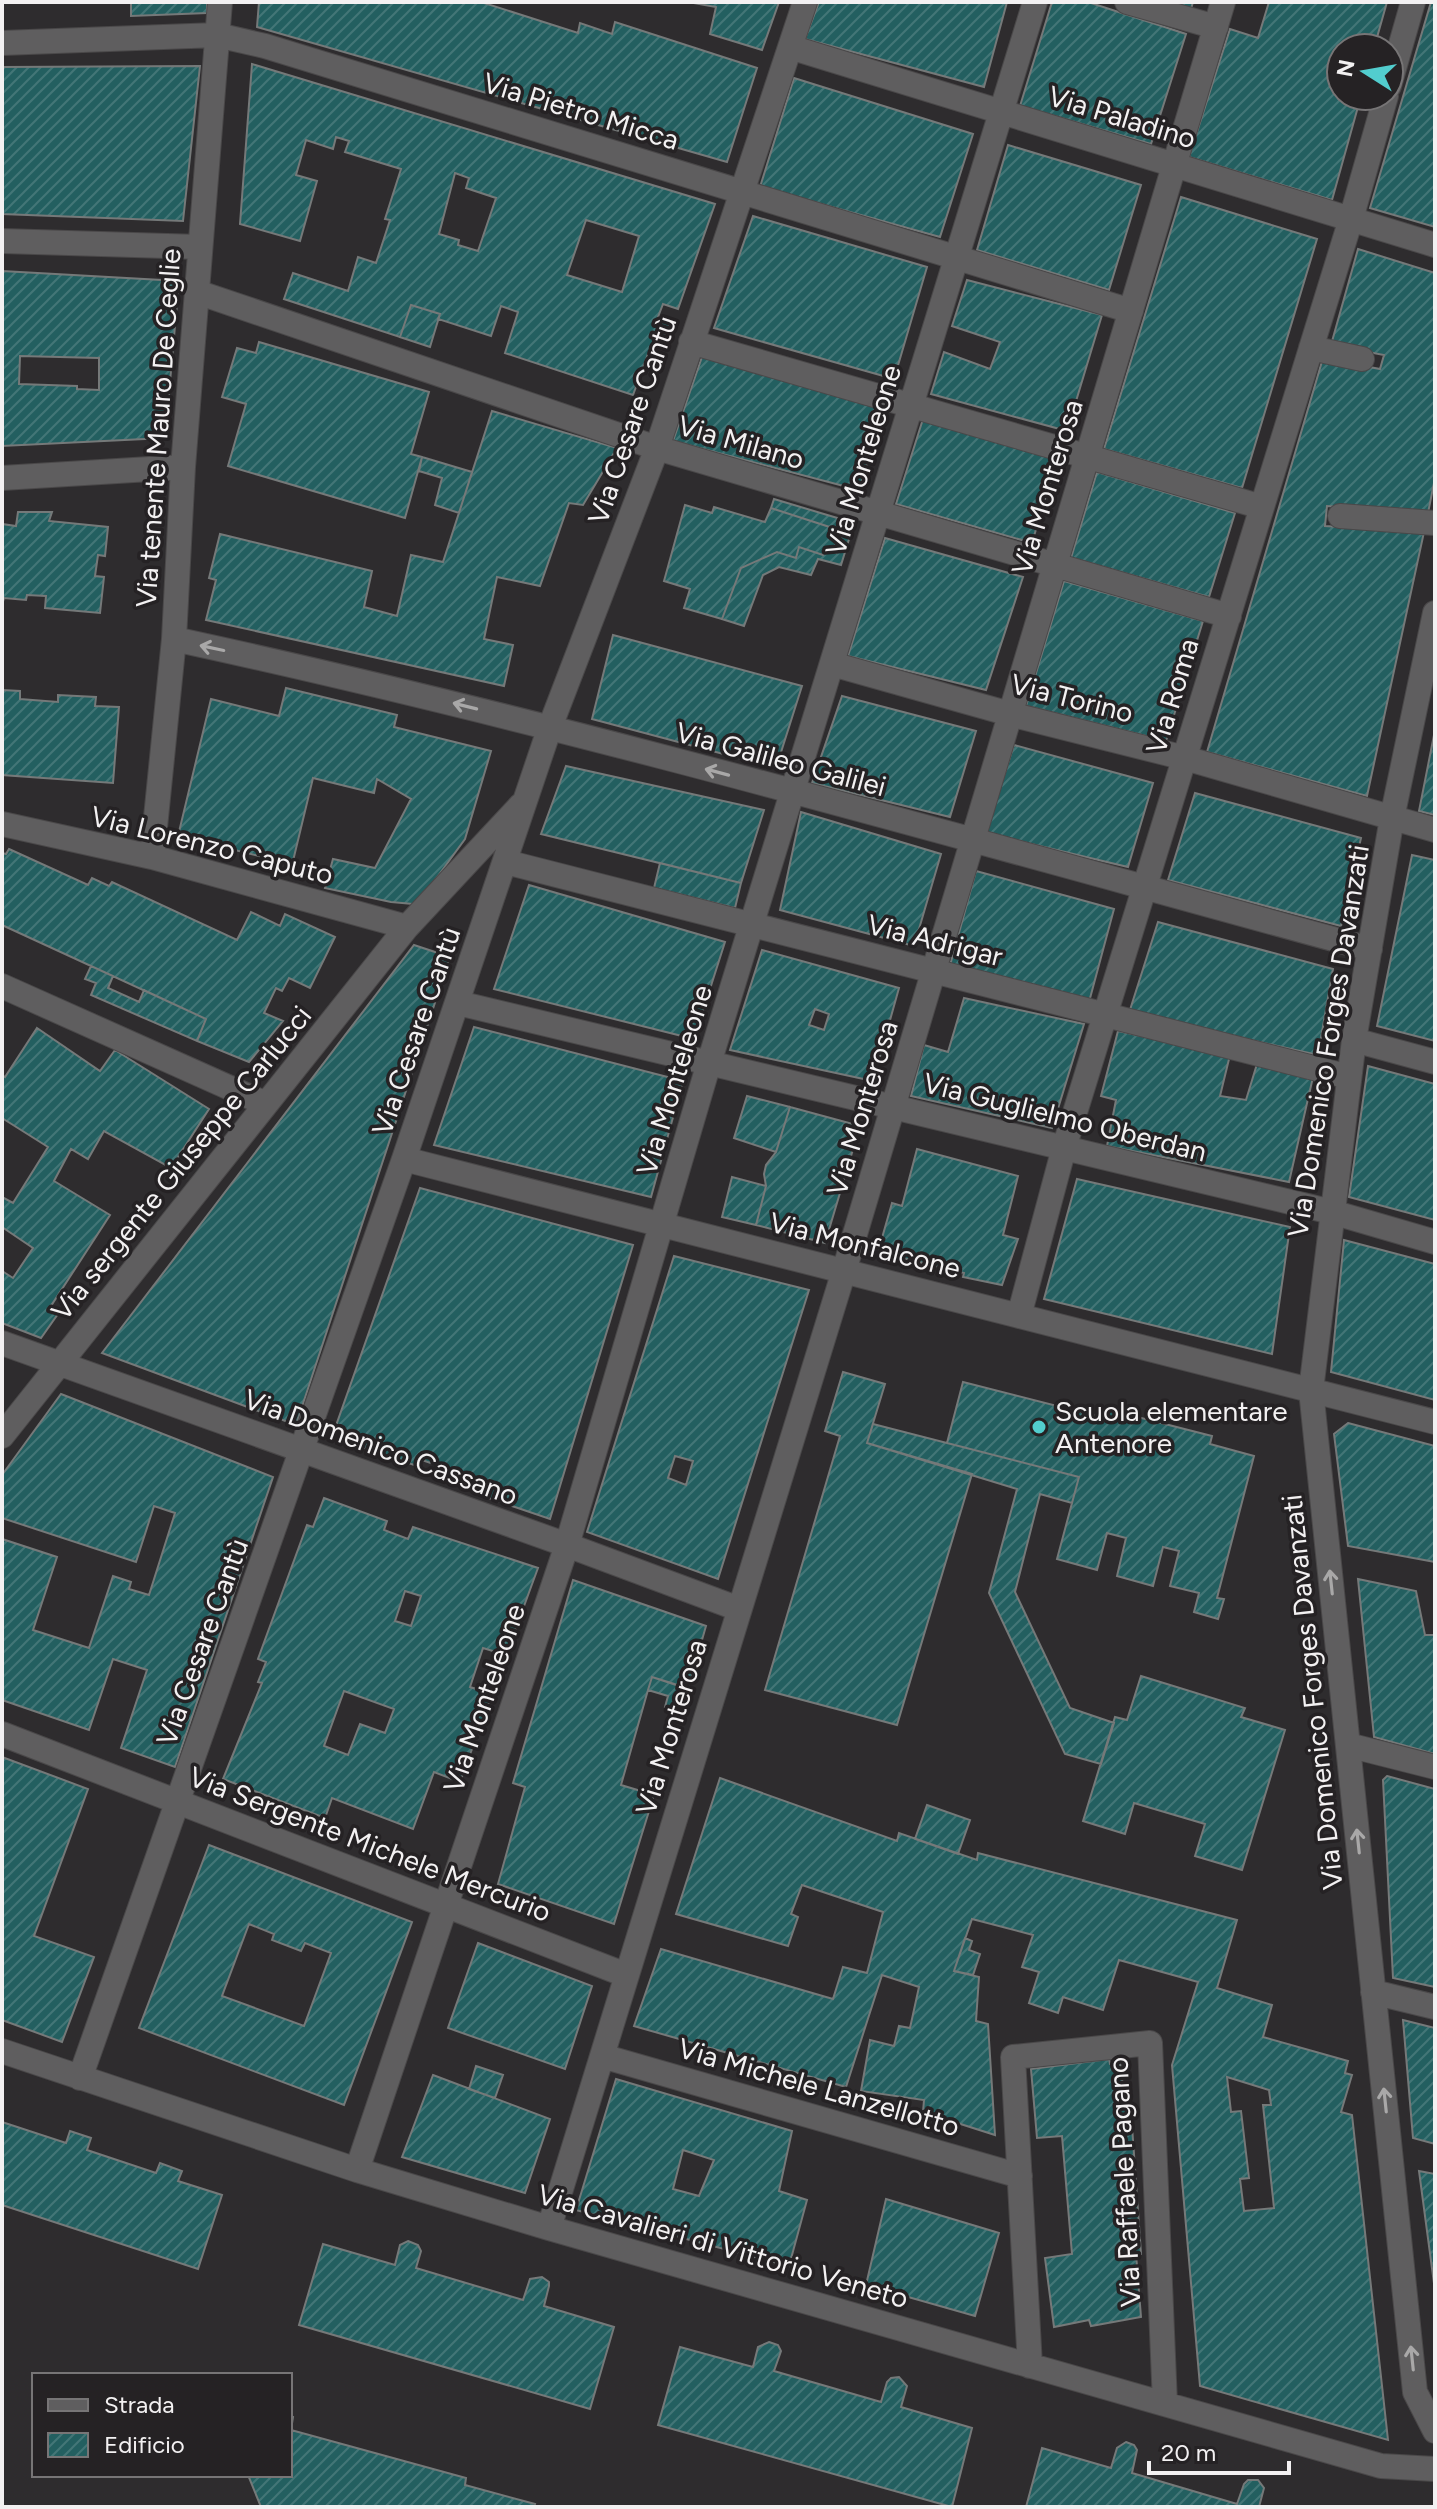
<svg xmlns="http://www.w3.org/2000/svg" width="1437" height="2509" viewBox="0 0 1437 2509" font-family="Figtree,sans-serif">
<defs>
<pattern id="building-hatch" width="6" height="6" patternUnits="userSpaceOnUse" patternTransform="scale(2)"><rect width="6" height="6" fill="#235f60"/><path d="M-1 1l2-2M0 6l6-6M5 7l2-2" fill="none" stroke="#437677"/></pattern>
</defs>
<rect width="100%" height="100%" fill="#2e2c2e"/>
<path fill="url(#building-hatch)" stroke="#757979" stroke-width="2" fill-rule="evenodd" d="M131,2H207V13L131,16Z
M259,2H481L578,33L580,23L612,34L615,22L757,68L727,162L257,27Z
M688,2H779L762,50L710,34L716,7Z
M819,2H1007L984,87L805,39Z
M1052,2H1088L1186,34L1151,144L1020,106Z
M1167,2H1193L1191,9Z
M1269,2H1387L1374,48H1341V96H1361L1332,200L1189,157L1230,29L1258,38Z
M1431,2H1435V227L1370,208Z
M252,64L715,204L678,309L663,304L658,317L671,321L662,344L658,343L654,356L648,354L633,395L505,353L518,312L501,306L491,336L438,319L440,314L411,305L400,337L284,299L293,273L348,291L358,257L376,263L390,220L385,219L401,169L345,152L349,141L336,137L333,149L306,140L296,175L317,181L300,241L240,224ZM455,173L469,178L466,188L496,198L478,251L458,245L459,240L439,234ZM586,220L639,236L622,292L567,275Z
M200,66L183,221L2,214V67Z
M794,78L973,134L940,237L760,187Z
M1008,145L1141,185L1109,290L977,250Z
M1181,197L1317,239L1242,488L1104,449Z
M753,216L927,267L894,379L714,328Z
M1358,249L1435,273V478L1428,513L1327,506L1325,526L1424,532L1367,796L1207,752L1323,358L1380,369L1384,355L1331,345Z
M2,271L179,281L165,438L2,446ZM20,356L99,358V390L77,389V386L19,384Z
M967,280L1102,315L1067,431L931,394L944,352L990,369L1000,342L952,326Z
M411,305L440,314L430,347L400,337Z
M259,342L429,392L411,454L422,457L405,518L228,466L246,404L222,397L237,348L256,353Z
M703,354L885,405L859,490L673,441Z
M492,411L617,448L583,505L569,503L540,586L497,577L484,639L513,645L504,686L206,620L216,580L209,578L220,534L372,571L364,607L397,616L411,555L443,562Z
M923,419L1057,458L1032,543L896,504Z
M422,457L472,472L459,513L435,505L442,478L419,471Z
M1097,472L1235,513L1209,597L1071,558Z
M774,499L854,523L841,565L818,559L811,575L779,567L763,575L744,626L722,619L741,568L777,552L796,558L799,547L823,555L825,549L836,553L842,531L771,508Z
M685,505L712,513L714,507L765,522L771,508L842,531L836,553L825,549L823,555L799,547L796,558L777,552L741,568L722,619L684,608L690,589L664,581Z
M18,512H52L49,521L108,527L105,556L98,555L95,576L104,577L100,613L45,608L46,596L27,595L26,600L4,598L2,605V524L16,526Z
M885,538L1023,577L986,690L848,656Z
M1064,581L1203,621L1166,741L1026,706Z
M613,635L802,686L776,768L592,719Z
M286,688L397,715L394,727L491,751L465,839L419,902L413,904L391,902L325,888L333,859L375,868L411,799L377,779L374,793L313,778L293,861L276,856L275,860L178,836L211,699L279,716Z
M2,690L20,691V699L58,702V695L96,697L95,706L119,707L113,783L2,775Z
M842,696L976,731L950,817L812,783Z
M1435,730V815L1419,811Z
M1014,745L1153,783L1128,867L985,833Z
M566,766L764,810L741,883L541,834Z
M1195,793L1361,838L1341,926L1168,880Z
M801,812L941,854L914,946L780,910Z
M9,849L88,885L92,878L109,886L112,882L237,940L251,912L280,926L285,914L335,937L310,988L289,978L282,991L276,988L264,1013L283,1021L249,1062L197,1041L206,1019L2,925V853L6,854Z
M1412,855L1435,860V1041L1377,1026Z
M660,863L741,883L735,908L654,888Z
M976,871L1114,909L1089,1002L949,969Z
M529,885L725,942L694,1039L494,989Z
M1158,922L1333,969L1318,1055L1129,1013Z
M414,945L450,957L296,1425L102,1353Z
M762,950L899,988L873,1081L730,1050ZM815,1009L829,1014L824,1030L809,1025Z
M91,966L113,976L108,988L139,1002L144,990L206,1019L197,1041L91,995L96,983L85,979Z
M964,998L1084,1024L1052,1128L911,1096L924,1045L948,1052Z
M474,1027L683,1081L651,1197L434,1145Z
M37,1028L100,1071L115,1050L209,1109L171,1168L104,1131L88,1159L71,1149L54,1181L110,1215L51,1306L60,1311L41,1338L2,1323V1271L13,1278L33,1248L2,1227V1197L13,1203L48,1147L2,1118V1075L5,1077Z
M1118,1031L1230,1055L1220,1096L1246,1100L1257,1064L1313,1077L1289,1182L1107,1146L1116,1100L1101,1096Z
M1368,1066L1435,1084V1220L1349,1197Z
M747,1096L790,1107L776,1152L734,1138Z
M790,1107L860,1126L825,1243L756,1225L766,1186L764,1174L766,1165L776,1152Z
M917,1149L1018,1176L1003,1235L1018,1239L1002,1285L963,1277L964,1273L878,1252L892,1203L902,1206Z
M732,1177L766,1186L756,1225L722,1217Z
M1077,1179L1290,1227L1272,1354L1044,1299Z
M420,1188L633,1245L550,1519L474,1493L478,1479L419,1459L417,1466L332,1437Z
M1344,1240L1435,1264V1400L1331,1372Z
M674,1256L809,1290L718,1579L587,1532ZM675,1456L693,1461L686,1485L668,1478Z
M843,1372L885,1384L867,1443L972,1474L897,1725L765,1690L840,1436L825,1431Z
M963,1382L1104,1418L1106,1409L1212,1436L1210,1444L1254,1456L1217,1598L1224,1599L1218,1619L1194,1612L1199,1593L1170,1586L1179,1551L1163,1547L1153,1586L1117,1576L1126,1538L1107,1533L1097,1570L1057,1559L1079,1477L947,1443Z
M61,1394L273,1477L175,1767L121,1748L147,1670L113,1659L89,1730L2,1700V1539L57,1557L33,1630L89,1648L113,1576L131,1582L129,1589L149,1595L175,1513L154,1506L136,1562L2,1518V1475Z
M1348,1423L1435,1446V1562L1348,1546L1334,1434Z
M873,1424L1079,1477L1072,1503L1040,1494L1015,1592L1070,1708L1114,1723L1101,1764L1065,1754L989,1593L1017,1489L867,1443Z
M324,1498L387,1521L384,1530L408,1539L413,1527L538,1568L506,1655L483,1648L470,1687L492,1694L460,1782L434,1772L413,1829L332,1798L325,1818L223,1779L262,1683L258,1682L266,1662L258,1659L307,1525L313,1527ZM405,1591L421,1596L411,1626L395,1621ZM344,1691L394,1709L385,1733L360,1724L348,1755L324,1746Z
M1358,1579L1416,1591L1425,1635H1435V1754L1374,1737Z
M573,1580L706,1626L688,1689L652,1677L648,1690L621,1785L654,1795L614,1924L498,1884L525,1787L513,1783Z
M1141,1676L1245,1708L1241,1717L1285,1730L1242,1870L1195,1856L1205,1824L1134,1803L1125,1834L1083,1821L1115,1717L1127,1720Z
M652,1677L687,1688L680,1711L665,1707L668,1696L648,1690Z
M2,1757L88,1789L34,1936L94,1957L62,2042L2,2020Z
M1387,1776L1435,1789V1987L1393,1978L1383,1780Z
M720,1778L897,1841L899,1833L977,1860L978,1853L1237,1920L1217,1988L1272,2005L1263,2037L1348,2061L1345,2073L1352,2075L1341,2112L1352,2115L1388,2440L1200,2386L1172,2065L1198,1982L1119,1960L1103,2010L1063,1997L1058,2013L1029,2003L1039,1972L1022,1967L1033,1935L972,1919L954,1971L979,1977L976,2021L988,2024L995,2135L923,2112L924,2100L861,2091L870,2040L894,2046L899,2026L910,2028L919,1987L882,1975L846,2087L634,2026L661,1949L833,1999L843,1967L867,1973L883,1912L802,1885L791,1914L798,1917L788,1946L676,1914ZM1227,2077L1269,2090L1271,2105H1263L1274,2208L1244,2211L1240,2179L1249,2178L1241,2111L1231,2112Z
M927,1805L970,1820L958,1854L915,1839Z
M209,1845L412,1922L344,2105L139,2028ZM249,1924L274,1934L272,1940L301,1951L305,1943L331,1953L304,2026L222,1996Z
M965,1938L972,1941L969,1950L980,1954L973,1975L954,1971Z
M478,1943L592,1986L565,2069L448,2028Z
M1403,2020L1435,2028V2144L1413,2138Z
M1109,2059L1110,2064L1120,2063L1128,2126H1132L1141,2254H1136L1141,2317L1091,2326L1089,2320L1054,2327L1045,2258L1072,2254L1062,2136L1037,2138L1031,2069Z
M476,2066L503,2075L495,2098L469,2089Z
M433,2075L550,2119L525,2193L402,2157Z
M616,2079L792,2131L779,2191L807,2200L789,2266L576,2210ZM683,2150L714,2160L699,2196L673,2189Z
M2,2122L66,2143L70,2131L91,2138L87,2150L156,2173L160,2163L182,2171L178,2181L222,2195L198,2269L2,2205Z
M1419,2171L1435,2174V2291Z
M886,2199L999,2233L975,2316L866,2285Z
M408,2241L418,2245L421,2251L416,2268L523,2300L530,2279L542,2277L549,2282V2286L544,2306L614,2327L590,2409L299,2325L323,2244L395,2265L400,2245Z
M769,2342L778,2345L781,2351L774,2371L881,2402L887,2382L891,2378L899,2377L907,2386L901,2407L972,2428L952,2507L658,2425L680,2347L753,2367L758,2347Z
M290,2416L293,2417L291,2430L466,2478L465,2485L535,2504L534,2507H261L248,2475H290Z
M1126,2442L1134,2445L1137,2450L1132,2473L1237,2504L1244,2484L1248,2480H1258L1264,2488L1259,2507H1026L1042,2448L1111,2468L1117,2448Z"/>
<g fill="none" stroke-linecap="round" stroke-linejoin="round">
<g stroke="#4a4849" stroke-width="26">
<path id="minor" d="M1127,2L1216,27
M2,43L217,35L265,46L1131,311
M790,47L1435,245
M1389,86L1413,2
M2,241L200,247
M197,292L657,448L1229,616
M691,342L1262,507
M1311,348L1362,359
M2,478L183,467
M1340,516L1435,523
M1435,613L1392,818L1354,1040L1311,1390L1415,2392L1435,2431
M174,639C576,726 973,841 1370,949
M832,664L1010,714L1185,758L1435,830
M2,824L152,857L407,927
M152,857L174,639L183,467L220,2
M506,862L1349,1077
M2,986L266,1104
M458,1003L1332,1212L1435,1242
M1354,1040L1435,1062
M404,1159L1435,1422
M1019,1316L1064,1148L1351,219L1386,96
M2,1343L567,1545L739,1609
M2,1436L407,927L521,805
M2,1734L626,1975
M1348,1745L1435,1767
M1373,1992L1435,2007
M2,2051L357,2170L549,2228L1381,2466L1435,2469
M602,2056L1020,2176
M80,2078L404,1159L550,727L657,448L805,2
M357,2170L567,1545L709,1063L1035,2
M549,2228L844,1271L1223,2
M1030,2366L1013,2057L1150,2043L1165,2404"/>
</g>
<use href="#minor" stroke="#5f5e5f" stroke-width="24"/>
</g>
<defs><path id="oneway-shaft" d="M-6 0H5M1.5-3L5.5 0L1.5 3" fill="none" stroke-width="1.6" stroke-linecap="round" stroke-linejoin="round" transform="scale(2)"/></defs>
<g stroke="#a9a8a8">
<use href="#oneway-shaft" transform="translate(212 648) rotate(-168)"/>
<use href="#oneway-shaft" transform="translate(465 706) rotate(-166)"/>
<use href="#oneway-shaft" transform="translate(717 772) rotate(-165)"/>
<use href="#oneway-shaft" transform="translate(1331 1582) rotate(-96)"/>
<use href="#oneway-shaft" transform="translate(1358 1841) rotate(-96)"/>
<use href="#oneway-shaft" transform="translate(1385 2100) rotate(-96)"/>
<use href="#oneway-shaft" transform="translate(1412 2358) rotate(-96)"/>
</g>
<circle fill="#52cdce" stroke="#252224" stroke-width="3" cx="1039" cy="1427" r="8"/>
<g text-anchor="middle" dominant-baseline="central" stroke-width="7" stroke-linejoin="round" paint-order="stroke">
<g font-size="28" fill="#f3f1f2" stroke="#252224">
<text transform="translate(581 111) rotate(17)">Via Pietro Micca</text>
<text transform="translate(1122 117) rotate(17)">Via Paladino</text>
<text transform="translate(632 420) rotate(-71)">Via Cesare Cantù</text>
<text transform="translate(158 428) rotate(-86)">Via tenente Mauro De Ceglie</text>
<text transform="translate(741 442) rotate(16)">Via Milano</text>
<text transform="translate(863 460) rotate(-73)">Via Monteleone</text>
<text transform="translate(1047 487) rotate(-73)">Via Monterosa</text>
<text transform="translate(1172 696) rotate(-73)">Via Roma</text>
<text transform="translate(1072 698) rotate(14)">Via Torino</text>
<text transform="translate(781 759) rotate(15)">Via Galileo Galilei</text>
<text transform="translate(212 845) rotate(14)">Via Lorenzo Caputo</text>
<text transform="translate(935 940) rotate(14)">Via Adrigar</text>
<text transform="translate(416 1031) rotate(-71)">Via Cesare Cantù</text>
<text transform="translate(1328 1041) rotate(-81)">Via Domenico Forges Davanzati</text>
<text transform="translate(674 1080) rotate(-73)">Via Monteleone</text>
<text transform="translate(862 1108) rotate(-73)">Via Monterosa</text>
<text transform="translate(1065 1117) rotate(14)">Via Guglielmo Oberdan</text>
<text transform="translate(181 1163) rotate(-51)">Via sergente Giuseppe Carlucci</text>
<text transform="translate(865 1245) rotate(14)">Via Monfalcone</text>
<text transform="translate(381 1447) rotate(20)">Via Domenico Cassano</text>
<text transform="translate(202 1642) rotate(-70)">Via Cesare Cantù</text>
<text transform="translate(1312 1692) rotate(-96)">Via Domenico Forges Davanzati</text>
<text transform="translate(484 1698) rotate(-71)">Via Monteleone</text>
<text transform="translate(671 1727) rotate(-73)">Via Monterosa</text>
<text transform="translate(370 1844) rotate(21)">Via Sergente Michele Mercurio</text>
<text transform="translate(819 2087) rotate(16)">Via Michele Lanzellotto</text>
<text transform="translate(1124 2182) rotate(-93)">Via Raffaele Pagano</text>
<text transform="translate(723 2246) rotate(16)">Via Cavalieri di Vittorio Veneto</text>
</g>
<g font-size="28" fill="#f3f1f2" stroke="#252224" text-anchor="start">
<text x="1055" y="1411">Scuola elementare<tspan x="1055" dy="32">Antenore</tspan></text>
</g>
</g>
<rect width="1437" height="2509" fill="none" stroke="#f3f1f2" stroke-width="8"/>
<rect x="32" y="2373" width="260" height="104" fill="#252224" stroke="#777576" stroke-width="2"/>
<rect x="48" y="2399" width="40" height="12" fill="#5f5e5f" stroke="#777576" stroke-width="2"/>
<text x="104" y="2413" font-size="24" fill="#f3f1f2">Strada</text>
<rect x="48" y="2433" width="40" height="24" fill="url(#building-hatch)" stroke="#777576" stroke-width="2"/>
<text x="104" y="2453" font-size="24" fill="#f3f1f2">Edificio</text>
<g transform="translate(1365 72) rotate(281)"><circle r="38" fill="#252224" stroke="#777576" stroke-width="2"/>
<path d="M0-6L14 30L0 20L-14 30Z" fill="#52cdce"/>
<text y="-12" font-size="22" font-weight="bold" text-anchor="middle" fill="#f3f1f2">N</text>
</g>
<path d="M1149 2461v12h140v-12" fill="none" stroke="#f3f1f2" stroke-width="4"/>
<text x="1161" y="2461" font-size="24" fill="#f3f1f2" stroke="#252224" stroke-width="6" paint-order="stroke">20 m</text>
</svg>
